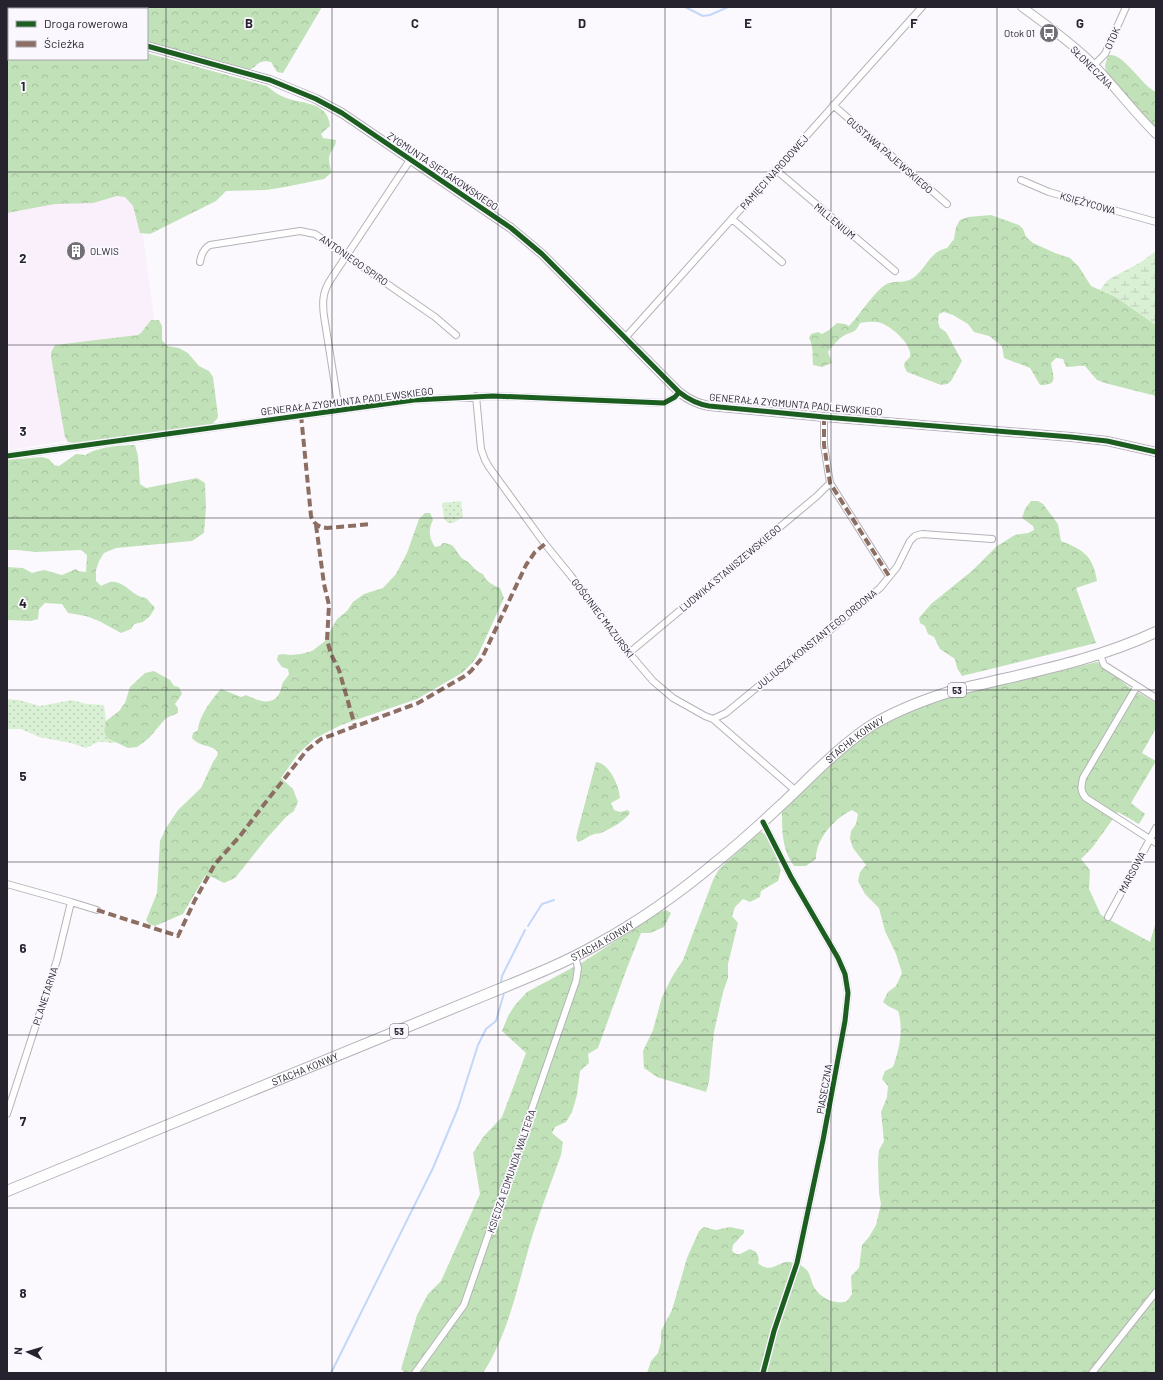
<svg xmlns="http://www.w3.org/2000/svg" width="1163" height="1380" viewBox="0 0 1163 1380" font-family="Barlow,sans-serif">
<defs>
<pattern id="grass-dots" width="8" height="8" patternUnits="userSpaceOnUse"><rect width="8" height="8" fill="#daf0d4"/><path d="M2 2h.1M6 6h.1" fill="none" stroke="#bbceb6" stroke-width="1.8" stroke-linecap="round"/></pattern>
<pattern id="forest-crowns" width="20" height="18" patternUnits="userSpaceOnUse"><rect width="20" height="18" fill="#c1e2b8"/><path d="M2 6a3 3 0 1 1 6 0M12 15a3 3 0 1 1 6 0" fill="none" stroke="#a6c29e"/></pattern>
<pattern id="wetland-marsh" width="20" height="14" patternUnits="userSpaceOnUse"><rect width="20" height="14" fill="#daf0d4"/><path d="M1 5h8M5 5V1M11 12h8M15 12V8" fill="none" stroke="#bbceb6"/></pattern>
</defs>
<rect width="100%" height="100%" fill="#fbf9fd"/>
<path fill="#faf0fb" d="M136,185L156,333L49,350L70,440L10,450L7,429V213Z"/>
<path fill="url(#grass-dots)" d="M461,501L463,517L453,523H448L444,519L442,503Z
M7,699L19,700L40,706L72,700L86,704L104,705L106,721L104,731L107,738L117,742C109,744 110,742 103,742C97,741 91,746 86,748L71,743L39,737L21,729H7Z"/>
<path fill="url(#forest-crowns)" d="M68,7H322L283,73L277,72L271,62C257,59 259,67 246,71L147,42V9H71Z
M9,46V59H147V53L267,86C274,92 280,96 289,99C306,104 328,103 330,126L321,134L323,138L336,140C336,148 329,151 329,159C329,164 331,168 331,173L324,179L285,187L266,190L226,191L216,201L150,234L140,233L133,206L125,197L117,196L93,203L55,204L7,213V50Z
M1109,55C1124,53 1141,85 1156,92V127C1147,119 1106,77 1105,67C1105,63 1107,59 1109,55Z
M991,215L1019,225L1023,229L1026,237L1033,243L1055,253L1070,258L1079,267L1091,286L1116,297L1156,325V396L1105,383L1097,380L1085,366C1079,365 1073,367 1066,367L1063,359L1056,358L1051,363C1053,377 1059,385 1040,385L1030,368L1004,358L1002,346L989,336L974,332L968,324L953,315L944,312L939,314L938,322L940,328L946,332L962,361L951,381L947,384L941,385L907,372L904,366L905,362L910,357C913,345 892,327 881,323C874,321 867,322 860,323C855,333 854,331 845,335C838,339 833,345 828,352L832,363L822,367L813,365C812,356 814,347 809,338L811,334L818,332L822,334L829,330L837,323L845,324L849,326C859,316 877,287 889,283C896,281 907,283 913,278C926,269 930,251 947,248L954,239L956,227L960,220L968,217Z
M151,320H159L162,326V340L167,346L179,348L188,353L199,366L209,371L213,377L218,416L217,419L212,424L74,443L68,442L65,437L51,357V352L55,345L138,335L141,333Z
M135,445L138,456L140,484L146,488L197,478L205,483L206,507L204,533L192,541L116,548L104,553L99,561L96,570V581L101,586C103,585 107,583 110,582C125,580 132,597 146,598L155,608L150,616L143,622L134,624L131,629L121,633L99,621L86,616L68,613L62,604L45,603L39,609L38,619L31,621L7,620V567L23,568L32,573L44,570L62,575L76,569L78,571L86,572L87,555L81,550L36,552L17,550H7V460L42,457L49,459L54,465L59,466L76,454L86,455C96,447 123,445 135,445Z
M1031,501H1038L1043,504L1058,524L1061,541C1084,550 1093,556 1097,581L1076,588L1096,643L962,676L957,668L955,659L940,649L934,637L928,634L925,626L920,623L919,618L931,604L973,570L997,546L1015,535L1028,533L1034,530L1033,526L1022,518L1025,509Z
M425,513H430L433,520C428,530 429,538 435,547L440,546L443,543C455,544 454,548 460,556C462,559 465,560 468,562C474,567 476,572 483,574C486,582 493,585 500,588L504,598L478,655L473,662L462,673L417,699L341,725L314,739L298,754L281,778L293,789L298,802L294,811L286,817L267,838L235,878L224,883L212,877L205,876L183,914L155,926L149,924L146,920L157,893L160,841L166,828L178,810L201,788L213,762L217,756L218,752C209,743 201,748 192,738L193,733L198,730C199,716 212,699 221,689L241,697L246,695C257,700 271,707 279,694C281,691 281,688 282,685C283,681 287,678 289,674L288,669L282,667L277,660L278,655L283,654L290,655L301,654L312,651L324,642L337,619L347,611L353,602L364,594L383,588L396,574L407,553L419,519Z
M1097,662L1129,687L1156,703V728L1142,753L1156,761L1131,803L1145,814L1139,824L1118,812L1092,848L1081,859L1090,870L1089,889L1101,915L1150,942L1156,922V1373H647L651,1361L658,1353L661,1342V1331L672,1310L687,1258L699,1231L704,1227L716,1230L730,1227L744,1230V1233L733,1245L732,1251L736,1254H740L750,1249L756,1252L759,1259L758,1263C771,1275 780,1260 790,1262C794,1263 799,1265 802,1266C810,1271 810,1277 813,1285C816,1293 828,1302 837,1302C840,1303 844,1302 847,1301L852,1294L851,1276L859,1268L862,1245L869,1237L876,1225L881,1204L879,1193L878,1161L879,1150L884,1141L881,1112L887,1097L888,1086L882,1079L885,1071L893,1067C899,1050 904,1029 898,1011L888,1006L883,1002L888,992L896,986L902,973L896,954L885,931L879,908L865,894L858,881L860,872L866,865L853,848L850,839L851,831L856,824L858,814L852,810C835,818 816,838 816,859L806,866H794C782,849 782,832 782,811L851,744L887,721L931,702L971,691Z
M154,671L170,680L174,686L179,687L182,694L175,704L178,708V713L166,718L149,738L137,747L128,748L107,738L104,731L106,721L119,711L125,703L130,687L145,673Z
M596,762C609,763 619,785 620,798L611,803L614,810L620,812L628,810L630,813C623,822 612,828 601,833C599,834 595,833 592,835C586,837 585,840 578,842L576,838L577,833Z
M760,831L768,837L781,870L778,881L761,891L760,897L750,902L743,899L735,907L732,916L738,923L728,964V978L723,992L714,1032L709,1082L706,1092L657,1077L644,1068L643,1051L653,1030L662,997L672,977L683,960L713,880L719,869Z
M666,910L671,913L664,927L650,933H641L627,968L598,1048L588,1054L589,1063L580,1071L577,1095L572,1112L566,1122L555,1127L552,1133L563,1142L561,1155C550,1186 538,1216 529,1247C517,1289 507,1337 483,1373H405L401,1369L417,1315L428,1294L441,1281L480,1194L473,1153L484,1136L502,1117L526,1053L502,1031L508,1016L515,1005L527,992L583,962L634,929L654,914Z"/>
<path fill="url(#wetland-marsh)" d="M1156,251V325L1116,297L1100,290L1108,280L1141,262Z"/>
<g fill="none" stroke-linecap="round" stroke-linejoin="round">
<path stroke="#c3d7fa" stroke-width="2" d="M685,7L703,16L710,15L728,7
M13,9L14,7
M7,15L9,13
M528,926L542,904L554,900
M501,982L502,976L525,930
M331,1373L433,1168L458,1108L478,1045L486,1029L496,1021L504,993"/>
<g stroke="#b5b2b9" stroke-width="8">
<path id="minor" d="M1094,65L1105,54L1126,7
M833,105L947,204
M776,170L895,271
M1021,180L1049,192L1156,222
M732,219L782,262
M200,262C201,255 203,249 210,245L300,231L315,234L435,317L456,335
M625,338L922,7
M476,396L481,449L485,460L489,467L545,544L571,576L629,653L653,681L673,698L705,716L713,719L796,791
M339,410L324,316C322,301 323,291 331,279L410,160
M824,417V445L830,483L889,576
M7,456L414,400L493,396L664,403L675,397L679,392
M629,653L817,496L830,483
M1100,655L1104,665L1156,698
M1137,686L1083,778C1081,787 1080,791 1086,798L1156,843
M713,719L726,713L783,666L834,627L880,588L897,567L910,541L915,536L922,534L992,539
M763,822L791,877L838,958L845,974L848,993L845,1021L823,1140L797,1263L774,1331L763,1373
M7,884L71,902
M1108,917L1156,828
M7,1114L57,960L71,902L97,910
M415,1373L464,1305L576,981L578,968L575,956
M1092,1373L1156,1292"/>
</g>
<g stroke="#b5b2b9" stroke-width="10">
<path id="tertiary" d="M60,7L63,9
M1022,7C1047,25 1073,44 1094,65C1115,87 1134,112 1156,134
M147,46L270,80L316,99L342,113L511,228L542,254L679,392C689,400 697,404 709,406L824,417L1071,437L1107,441L1156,452"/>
</g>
<g stroke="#b5b2b9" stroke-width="12">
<g id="primary">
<path id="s1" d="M7,1191L502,988C534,975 566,962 596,945C638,922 678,894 715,863C745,839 773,813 801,786C822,765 844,744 869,727C894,711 921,701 949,692C1019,674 1090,663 1156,632"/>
</g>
</g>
<use href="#minor" stroke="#fefeff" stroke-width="6"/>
<use href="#tertiary" stroke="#fefeff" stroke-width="8"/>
<use href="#primary" stroke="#fefeff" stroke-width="10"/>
<path stroke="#8d6e63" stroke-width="4" stroke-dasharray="8 4" stroke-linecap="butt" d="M301,415L311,516C314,524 318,527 327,528L372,524
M824,417V445L830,483L889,576
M316,525L324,584L329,605L327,640L331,654L339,670L355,726
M97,910L178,936L195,900L215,864L240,836L262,807L307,750L321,739L418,703L465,676L471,671L482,658L526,565L535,552L545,544"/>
<g stroke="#faf8fe" stroke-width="8">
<path id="cycleway" d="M147,46L270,80L316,99L342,113L511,228L542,254L679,392C689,400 697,404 709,406L824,417L1071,437L1107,441L1156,452
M7,456L414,400L493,396L664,403L675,397L679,392
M763,822L791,877L838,958L845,974L848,993L845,1021L823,1140L797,1263L774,1331L763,1373"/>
</g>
<use href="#cycleway" stroke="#1b5e20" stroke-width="5"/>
</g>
<path fill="none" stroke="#27232e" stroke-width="1" stroke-opacity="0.55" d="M166,7V1373M332,7V1373M498,7V1373M665,7V1373M831,7V1373M997,7V1373M7,172H1156M7,345H1156M7,518H1156M7,690H1156M7,862H1156M7,1035H1156M7,1208H1156"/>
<defs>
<g id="bus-disc" transform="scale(1)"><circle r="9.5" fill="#716e76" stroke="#faf8fe"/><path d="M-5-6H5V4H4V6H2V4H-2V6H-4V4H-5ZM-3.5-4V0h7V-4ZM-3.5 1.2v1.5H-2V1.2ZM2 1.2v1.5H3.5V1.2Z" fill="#fff"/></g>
<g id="building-disc" transform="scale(1)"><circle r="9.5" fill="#716e76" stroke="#faf8fe"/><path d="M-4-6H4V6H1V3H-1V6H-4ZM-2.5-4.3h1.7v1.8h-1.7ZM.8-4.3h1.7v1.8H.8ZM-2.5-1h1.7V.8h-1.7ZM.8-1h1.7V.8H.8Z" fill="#fff"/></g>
</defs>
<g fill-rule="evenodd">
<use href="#bus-disc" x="1049" y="33"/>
<use href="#building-disc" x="76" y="251"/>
</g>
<g text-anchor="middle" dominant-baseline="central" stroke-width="3.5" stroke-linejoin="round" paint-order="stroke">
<g fill="#faf8fe" stroke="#66636c" stroke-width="1">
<rect x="948" y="683" width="18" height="14" rx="3"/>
<rect x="390" y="1024" width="18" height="14" rx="3"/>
</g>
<g font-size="9" font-weight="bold" fill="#27232e">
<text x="957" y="690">53</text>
<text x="399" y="1031">53</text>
</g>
<g font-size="10" fill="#27232e" stroke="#faf8fe" text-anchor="end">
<text x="1035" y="33">Otok 01</text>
<text x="90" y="251" text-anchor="start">OLWIS</text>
</g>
<g font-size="10" fill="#27232e" stroke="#faf8fe">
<text transform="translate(1112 38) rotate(-65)">OTOK</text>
<text transform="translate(1092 67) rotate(45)">SŁONECZNA</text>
<text transform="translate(890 155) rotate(41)">GUSTAWA PAJEWSKIEGO</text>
<text transform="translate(443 171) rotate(34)">ZYGMUNTA SIERAKOWSKIEGO</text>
<text transform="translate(774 172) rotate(-48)">PAMIĘCI NARODOWEJ</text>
<text transform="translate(1088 203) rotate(16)">KSIĘŻYCOWA</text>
<text transform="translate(835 221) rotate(40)">MILLENIUM</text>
<text transform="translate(354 260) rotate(35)">ANTONIEGO SPIRO</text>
<text transform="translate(347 401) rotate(-7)">GENERAŁA ZYGMUNTA PADLEWSKIEGO</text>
<text transform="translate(796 404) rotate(5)">GENERAŁA ZYGMUNTA PADLEWSKIEGO</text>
<text transform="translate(730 568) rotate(-40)">LUDWIKA STANISZEWSKIEGO</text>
<text transform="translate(603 618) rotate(53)">GOŚCINIEC MAZURSKI</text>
<text transform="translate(816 639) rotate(-39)">JULIUSZA KONSTANTEGO ORDONA</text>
<text stroke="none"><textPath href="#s1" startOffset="970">STACHA KONWY</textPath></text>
<text transform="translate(1132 872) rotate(-62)">MARSOWA</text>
<text stroke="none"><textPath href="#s1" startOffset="646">STACHA KONWY</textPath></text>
<text transform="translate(45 996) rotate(-72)">PLANETARNA</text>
<text stroke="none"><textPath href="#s1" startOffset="322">STACHA KONWY</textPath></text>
<text transform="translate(824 1089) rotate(-80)">PIASECZNA</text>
<text transform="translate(511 1171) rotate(-71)">KSIĘDZA EDMUNDA WALTERA</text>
</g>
</g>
<g font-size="13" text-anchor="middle" font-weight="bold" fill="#27232e" stroke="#faf8fe" stroke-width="3.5" stroke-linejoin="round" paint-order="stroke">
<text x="249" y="28">B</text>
<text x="415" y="28">C</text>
<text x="582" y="28">D</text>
<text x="748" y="28">E</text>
<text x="914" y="28">F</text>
<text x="1080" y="28">G</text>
<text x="23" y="91">1</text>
<text x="23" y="263">2</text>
<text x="23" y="436">3</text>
<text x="23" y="608">4</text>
<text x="23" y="781">5</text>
<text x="23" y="953">6</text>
<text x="23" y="1126">7</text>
<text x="23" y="1298">8</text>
</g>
<rect width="1163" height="1380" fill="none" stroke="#27232e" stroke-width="16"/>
<rect x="8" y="8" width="140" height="52" fill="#faf8fe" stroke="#a6a3ab"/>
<rect x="16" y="21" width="20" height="6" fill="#1b5e20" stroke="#a6a3ab"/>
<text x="44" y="28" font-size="12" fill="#27232e">Droga rowerowa</text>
<rect x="16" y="41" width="20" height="6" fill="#8d6e63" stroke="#a6a3ab"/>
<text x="44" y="48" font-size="12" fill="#27232e">Ścieżka</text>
<g transform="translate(28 1352) rotate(275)" stroke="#faf8fe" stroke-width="3" paint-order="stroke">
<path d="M0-3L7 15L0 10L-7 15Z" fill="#27232e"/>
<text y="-6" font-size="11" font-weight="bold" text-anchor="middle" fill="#27232e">N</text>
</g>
</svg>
